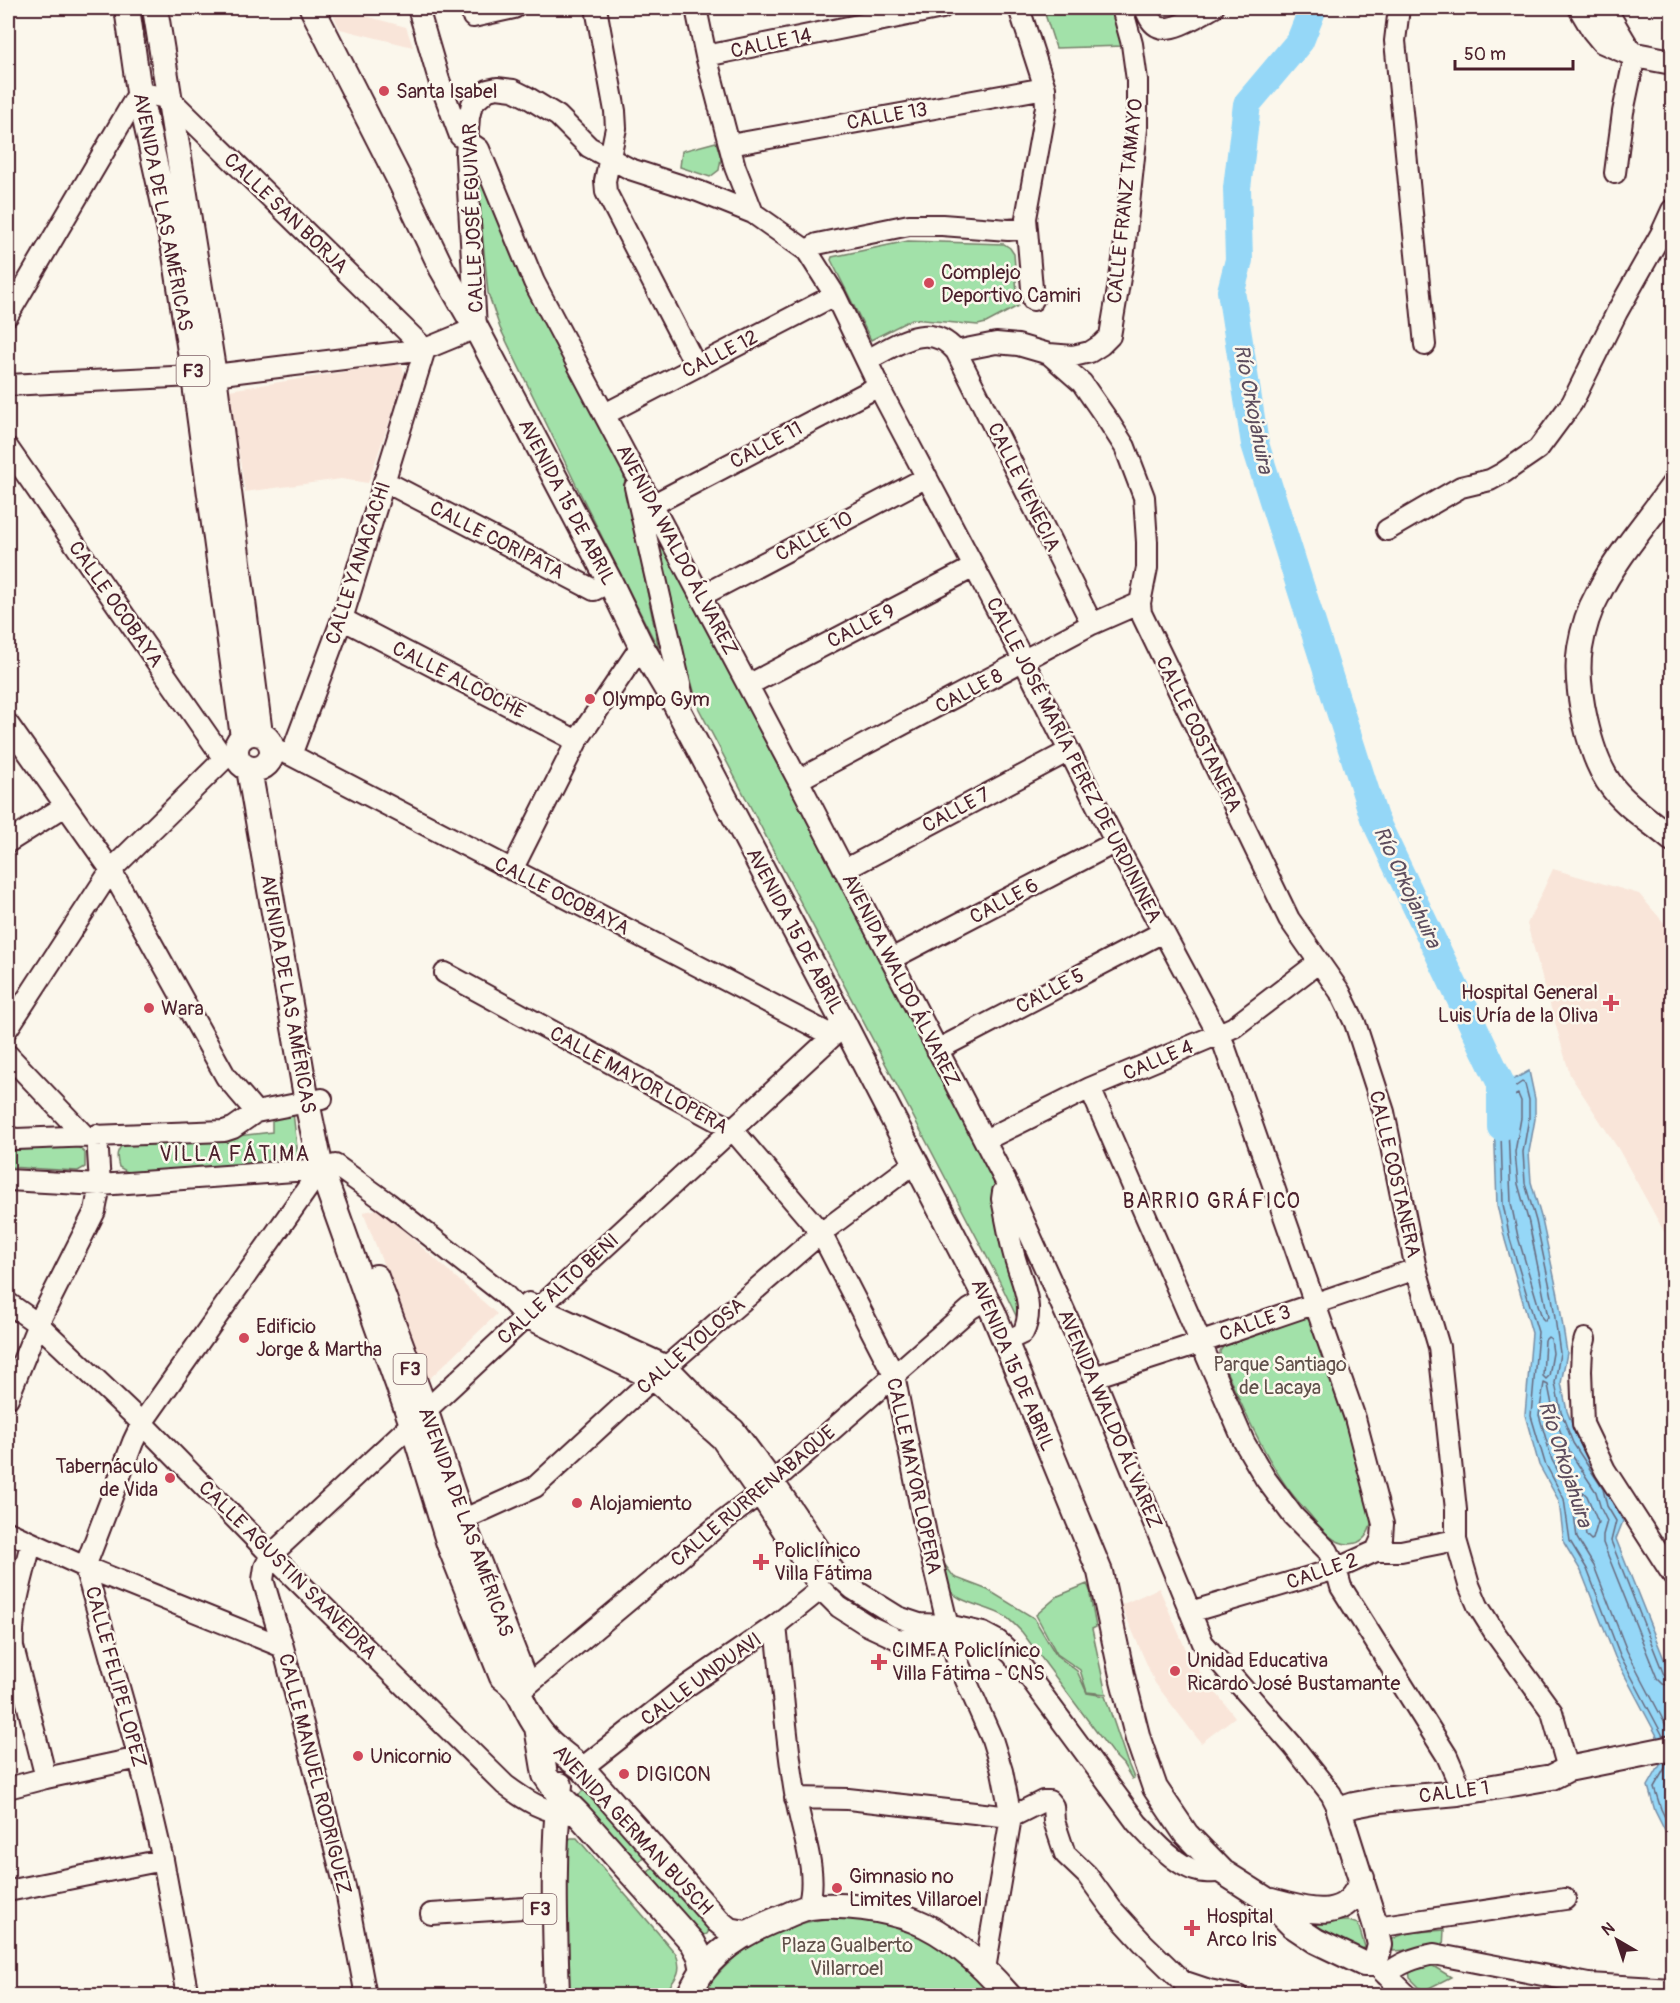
<svg xmlns="http://www.w3.org/2000/svg" width="1680" height="2003" viewBox="0 0 1680 2003" font-family="Pangolin,sans-serif">
<rect width="100%" height="100%" fill="#fbf7ec"/>
<filter id="ink" filterUnits="userSpaceOnUse"><feTurbulence type="fractalNoise" baseFrequency=".0167" numOctaves="2"/><feDisplacementMap in="SourceGraphic" scale="12" xChannelSelector="R" yChannelSelector="G"/><feConvolveMatrix kernelMatrix="1 2 1 2 8 2 1 2 1" color-interpolation-filters="sRGB"/></filter>
<g filter="url(#ink)">
<path fill="#f9e5d9" d="M330,8H336L406,27L413,47L340,29Z
M394,364L402,366L405,376L368,483L341,479L245,492L229,390Z
M1553,869L1639,894L1672,932V1246L1619,1150L1570,1075L1527,924Z
M379,1209L497,1314L428,1380L363,1212Z
M1159,1588L1190,1659L1235,1717L1201,1743L1155,1683L1121,1605Z"/>
<path fill="#a2e1a9" stroke="#76806a" stroke-width="1.5" d="M1043,8H1115L1124,46L1056,48Z
M716,142L721,158L719,170L710,177L680,167L682,151Z
M476,168H479L623,472L659,650L581,495L500,328L488,293Z
M908,241L1004,244L1010,248L1014,254L1018,306L986,323L978,325L912,319L871,340L831,260L832,257Z
M650,521L995,1181L1001,1222L1018,1282L1020,1324L997,1276L699,709L659,567Z
M293,1112L299,1165L131,1174L119,1167C116,1156 116,1151 124,1143L221,1138L272,1132V1116Z
M8,1147H78L85,1153V1167L78,1171L8,1167Z
M1302,1317L1310,1320L1344,1419L1372,1521C1369,1533 1364,1544 1349,1544C1332,1544 1320,1527 1310,1515C1301,1505 1291,1494 1284,1483C1258,1444 1239,1399 1220,1357V1351L1224,1346Z
M945,1565L954,1577L988,1590L1034,1618L1056,1655L1077,1671L1087,1693L1105,1696L1127,1761L1134,1778L1132,1779L1123,1764L1113,1754L1022,1632C1016,1626 1011,1620 1004,1616C988,1606 954,1603 946,1585C944,1580 945,1571 945,1565Z
M1087,1584L1091,1593L1090,1595L1096,1627L1092,1629L1106,1694L1087,1692L1080,1670L1057,1654L1036,1615L1058,1596Z
M586,1790L644,1855L641,1860L636,1862L578,1797L581,1792Z
M571,1838H577L676,1954C684,1973 674,1980 663,1995H568L566,1841Z
M655,1868L710,1929L707,1934L702,1936L647,1874L650,1870Z
M855,1917C870,1920 887,1921 901,1926C938,1940 966,1966 992,1995L701,1996C739,1940 789,1918 855,1917Z
M1318,1921H1349L1358,1924L1365,1947L1361,1950L1317,1926Z
M1444,1930L1443,1948L1393,1951L1390,1941C1404,1930 1427,1932 1444,1930Z
M1428,1963L1451,1977L1423,1991L1410,1978L1409,1969Z"/>
<path fill="#95d7f7" stroke="#778da5" stroke-width="1.5" d="M1529,1071L1535,1099V1119L1529,1152L1531,1182L1542,1220L1558,1295L1567,1353L1561,1383L1567,1411L1578,1440L1608,1486L1613,1504L1623,1521L1616,1539L1672,1679V1845L1655,1811L1648,1786L1660,1765L1657,1736L1615,1657L1581,1571L1564,1543L1559,1501L1539,1465L1525,1415L1532,1333L1505,1240L1497,1205L1493,1091Z"/>
<g fill="none" stroke-linecap="round" stroke-linejoin="round">
<path stroke="#68697d" stroke-width="1.5" d="M1518,1094L1521,1101V1118L1515,1152L1518,1184L1529,1223L1548,1317L1545,1321L1542,1318L1518,1237L1511,1203L1507,1100Z
M1548,1337L1551,1339L1553,1353L1549,1376L1546,1379L1543,1376L1545,1340Z
M1583,1492L1587,1496L1598,1522L1593,1539L1591,1540L1586,1535L1581,1495Z
M1671,1735L1627,1651L1594,1566L1577,1538L1572,1497L1552,1460L1539,1415L1544,1383L1548,1385L1554,1415L1566,1446L1596,1492L1601,1509L1607,1521L1603,1535V1543L1657,1678L1663,1684L1672,1686
M1663,1736L1620,1655L1587,1569L1570,1541L1564,1499L1545,1463L1531,1416L1538,1332L1510,1239L1503,1204L1500,1097L1522,1082L1525,1084L1529,1100V1118L1523,1152L1525,1183L1536,1221L1552,1297L1560,1353L1555,1383L1561,1412L1573,1443L1603,1489L1607,1506L1616,1521L1611,1541L1664,1675L1668,1678L1672,1679
M1666,1763L1665,1768L1654,1787L1661,1809L1672,1832"/>
<path stroke="#95d7f7" stroke-width="28" d="M1313,8L1300,41L1247,104L1237,188L1239,260L1231,291L1255,444L1374,818L1501,1084V1127"/>
<g stroke="#4a1f2b" stroke-width="24">
<path id="minor" d="M418,8L439,80L460,136L479,149L534,282L798,780L1008,1186L1094,1377L1203,1643L1294,1747L1331,1794L1339,1810
M596,8L615,111L616,128L605,181L606,192L696,366
M696,8L706,56L735,167L753,213L807,251L835,295L884,397L1016,646L1122,855L1224,1045L1355,1418L1383,1524L1382,1538L1376,1551
M1019,8L1045,88L1046,107L1026,218L1033,300
M1145,8C1148,15 1151,24 1159,27C1172,33 1201,14 1213,8
M1399,8L1395,41L1425,345
M473,17L514,8
M706,56L942,8
M730,145L1045,88
M1615,173L1623,112L1635,55
M807,251L817,244L909,225H942L1008,230L1027,228
M8,315L139,92L170,99L425,349L342,619L291,755L271,748
M956,351L996,343L1018,345L1049,354L1073,356L1090,352L1101,345L1110,336L1123,260L1137,129V80L1132,44L1122,8
M1049,354L1082,383L1109,422L1125,447L1144,497L1147,542V568L1140,603L1141,613L1289,919L1340,992L1355,1023L1384,1112L1416,1269L1439,1347L1456,1510V1540L1469,1585L1478,1606L1495,1633L1552,1712L1568,1769
M867,360C897,345 928,319 956,351L1092,624
M8,385L214,375L425,349L476,328L466,155L469,117L472,104L488,90L497,88L513,90L527,97L558,116L589,147L630,169L698,191L753,213
M605,414L835,295
M8,448L224,759
M384,481L594,590L610,582
M635,487L682,693L672,698
M652,505L879,386
M1387,530L1461,487L1490,480L1503,473L1538,449L1572,403L1617,312L1661,234L1672,210
M701,596L927,477
M342,619L577,741
M748,685L974,567
M8,724L111,870L226,1077L256,1112
M291,755L833,1036
M798,780L1092,624L1140,603
M8,842L65,806
M512,870L577,741L641,646
M844,870L1069,751
M891,959L1116,842
M445,973L732,1129L821,1233L894,1375L927,1539L952,1643L957,1660L992,1739L1002,1771L1011,1817L985,1969
M8,1028L111,870L224,759L235,752
M937,1050L1163,932
M8,1055L84,1135
M1090,1088L1244,1442L1265,1478L1294,1517L1328,1551L1336,1569L1341,1587L1447,1756L1457,1779L1458,1793
M8,1137L16,1139L224,1131L233,1128L256,1112L322,1099
M985,1140L1090,1088L1219,1034L1234,1027L1319,962
M8,1180L100,1185L321,1169L335,1165L388,1203L504,1294L526,1317L652,1379L697,1418L721,1439L759,1494L821,1589L839,1607L867,1625L897,1639L921,1642L952,1643L983,1633
M8,1303L38,1324L142,1423L271,1555L505,1785C525,1800 545,1813 571,1814
M529,1303L667,1366L707,1407L734,1429L773,1481L837,1575L853,1589L898,1617L919,1624L947,1625L983,1633L998,1641L1013,1655L1137,1823C1152,1839 1177,1867 1198,1871C1206,1873 1215,1872 1223,1872
M1585,1339L1582,1350L1581,1370L1583,1424L1605,1470L1672,1574
M1006,1341L1023,1333C1036,1307 1021,1281 1014,1255C1009,1237 1006,1217 1002,1199L1003,1192L1007,1188
M1094,1377L1202,1342L1416,1269
M8,1398L38,1324L95,1211L100,1185L97,1135
M462,1520L535,1487L652,1379L821,1233L916,1162
M8,1532L85,1567L283,1647
M31,1543C23,1578 11,1611 13,1647L46,1778
M1190,1612L1336,1569L1376,1551H1401L1456,1540
M776,1625C782,1683 786,1742 796,1799C802,1834 819,1872 808,1907
M518,1693L721,1523L759,1494L970,1309L987,1299
M582,1768L684,1688L776,1625L821,1589
M8,1788L46,1778L139,1758
M795,1798L848,1799L1011,1817L1043,1801H1049L1053,1806L1054,1821L1065,1854L1087,1875L1111,1908L1142,1942L1182,1981L1209,1990L1238,1996
M8,1891L163,1860
M431,1914L555,1906
M1376,1927L1565,1899
M1377,1966L1408,1996
M1386,1975C1401,1962 1415,1958 1434,1954L1589,1984L1672,1989
M188,1996L163,1860L139,1758L85,1567L133,1442L142,1423L321,1169
M366,1996L346,1891L283,1647L263,1580L265,1567L271,1555L526,1317L540,1307L833,1036L842,1020"/>
</g>
<g stroke="#4a1f2b" stroke-width="28">
<path id="major" d="M127,8L139,92L175,254L194,377L243,737
M155,8L214,375L260,734
M312,8L402,185L442,269L476,328L610,582L641,646L672,698L842,1020L993,1312L1100,1572L1123,1680L1138,1739L1155,1788L1186,1834L1223,1872L1267,1900L1292,1925L1316,1941L1364,1964H1375L1380,1945L1376,1927L1339,1810L1354,1805L1380,1800L1458,1793L1552,1777L1568,1769L1672,1748
M1581,8L1594,30L1603,41L1635,55L1672,62
M1603,8L1628,50
M1672,487C1648,521 1615,558 1597,596C1588,612 1583,630 1580,648C1574,686 1589,758 1613,788C1629,808 1653,823 1672,839
M236 751a18 18 0 1 1 36 0a18 18 0 1 1-36 0Z
M249,769L307,1102L321,1169L412,1424L449,1544L502,1677C524,1692 522,1707 537,1727C548,1743 566,1756 582,1768L718,1921L729,1930L746,1933
M376,1277L426,1412L462,1520L521,1671L515,1686
M537,1727L545,1775L559,1795L579,1815L693,1943L700,1956L703,1971
M1267,1900C1304,1909 1347,1927 1362,1878
M557,1996C555,1926 552,1855 560,1785
M688,1996C693,1988 697,1979 702,1972C723,1943 756,1927 788,1915C795,1912 803,1908 810,1907C840,1903 885,1909 913,1920C949,1934 984,1967 1009,1996"/>
</g>
<use href="#minor" stroke="#fbf7ec" stroke-width="20"/>
<use href="#major" stroke="#fbf7ec" stroke-width="24"/>
</g>
</g>
<g fill="#d1495b" stroke="#fbf7ec" stroke-width="2">
<circle cx="384" cy="91" r="6"/>
<circle cx="929" cy="283" r="6"/>
<circle cx="590" cy="699" r="6"/>
<path d="M1608 994h6v6h6v6h-6v6h-6v-6h-6v-6h6z"/>
<circle cx="149" cy="1008" r="6"/>
<circle cx="244" cy="1338" r="6"/>
<circle cx="170" cy="1478" r="6"/>
<circle cx="577" cy="1503" r="6"/>
<path d="M758 1553h6v6h6v6h-6v6h-6v-6h-6v-6h6z"/>
<path d="M876 1653h6v6h6v6h-6v6h-6v-6h-6v-6h6z"/>
<circle cx="1175" cy="1671" r="6"/>
<circle cx="358" cy="1756" r="6"/>
<circle cx="624" cy="1774" r="6"/>
<circle cx="837" cy="1888" r="6"/>
<path d="M1189 1919h6v6h6v6h-6v6h-6v-6h-6v-6h6z"/>
</g>
<g text-anchor="middle" dominant-baseline="central" stroke-width="5" stroke-linejoin="round" paint-order="stroke">
<g fill="#fbf7ec" stroke="#7f6065" stroke-width="1.5">
<rect x="176.5" y="356" width="33" height="30" rx="4.5"/>
<rect x="393.5" y="1354" width="33" height="30" rx="4.5"/>
<rect x="523.5" y="1894" width="33" height="30" rx="4.5"/>
</g>
<g font-size="18" font-weight="bold" fill="#4a1f2b">
<text x="193" y="371">F3</text>
<text x="410" y="1369">F3</text>
<text x="540" y="1909">F3</text>
</g>
<g font-size="20" fill="#4a1f2b" stroke="#fbf7ec">
<text transform="translate(771 43) rotate(-12)">CALLE 14</text>
<text transform="translate(887 116) rotate(-10)">CALLE 13</text>
<text transform="translate(1125 201) rotate(-84)">CALLE FRANZ TAMAYO</text>
<text transform="translate(163 212) rotate(79)">AVENIDA DE LAS AMÉRICAS</text>
<text transform="translate(286 213) rotate(44)">CALLE SAN BORJA</text>
<text transform="translate(473 218) rotate(-92)">CALLE JOSÉ EGUIVAR</text>
<text transform="translate(720 354) rotate(-27)">CALLE 12</text>
<text transform="translate(766 445) rotate(-28)">CALLE 11</text>
<text transform="translate(1024 487) rotate(64)">CALLE VENECIA</text>
<text transform="translate(567 502) rotate(62)">AVENIDA 15 DE ABRIL</text>
<text transform="translate(814 536) rotate(-28)">CALLE 10</text>
<text transform="translate(497 540) rotate(27)">CALLE CORIPATA</text>
<text transform="translate(677 550) rotate(62)">AVENIDA WALDO ÁLVAREZ</text>
<text transform="translate(358 563) rotate(-72)">CALLE YANACACHI</text>
<text transform="translate(116 604) rotate(55)">CALLE OCOBAYA</text>
<text transform="translate(861 626) rotate(-27)">CALLE 9</text>
<text transform="translate(459 680) rotate(27)">CALLE ALCOCHE</text>
<text transform="translate(969 691) rotate(-28)">CALLE 8</text>
<text transform="translate(1199 734) rotate(64)">CALLE COSTANERA</text>
<text transform="translate(1074 760) rotate(63)">CALLE JOSÉ MARÍA PEREZ DE URDININEA</text>
<text transform="translate(956 810) rotate(-28)">CALLE 7</text>
<text transform="translate(562 896) rotate(27)">CALLE OCOBAYA</text>
<text transform="translate(1004 901) rotate(-28)">CALLE 6</text>
<text transform="translate(795 931) rotate(62)">AVENIDA 15 DE ABRIL</text>
<text transform="translate(901 980) rotate(63)">AVENIDA WALDO ÁLVAREZ</text>
<text transform="translate(1050 991) rotate(-28)">CALLE 5</text>
<text transform="translate(288 994) rotate(80)">AVENIDA DE LAS AMÉRICAS</text>
<text transform="translate(1158 1060) rotate(-23)">CALLE 4</text>
<text transform="translate(639 1080) rotate(29)">CALLE MAYOR LOPERA</text>
<text transform="translate(1395 1174) rotate(77)">CALLE COSTANERA</text>
<text transform="translate(558 1289) rotate(-42)">CALLE ALTO BENI</text>
<text transform="translate(1255 1323) rotate(-19)">CALLE 3</text>
<text transform="translate(691 1346) rotate(-41)">CALLE YOLOSA</text>
<text transform="translate(1013 1365) rotate(67)">AVENIDA 15 DE ABRIL</text>
<text transform="translate(1110 1419) rotate(67)">AVENIDA WALDO ÁLVAREZ</text>
<text transform="translate(914 1476) rotate(78)">CALLE MAYOR LOPERA</text>
<text transform="translate(753 1496) rotate(-40)">CALLE RURRENABAQUE</text>
<text transform="translate(466 1522) rotate(70)">AVENIDA DE LAS AMÉRICAS</text>
<text transform="translate(288 1570) rotate(45)">CALLE AGUSTIN SAAVEDRA</text>
<text transform="translate(1322 1571) rotate(-19)">CALLE 2</text>
<text transform="translate(116 1677) rotate(75)">CALLE FELIPE LOPEZ</text>
<text transform="translate(701 1679) rotate(-36)">CALLE UNDUAVI</text>
<text transform="translate(315 1774) rotate(76)">CALLE MANUEL RODRIGUEZ</text>
<text transform="translate(1454 1792) rotate(-7)">CALLE 1</text>
<text transform="translate(633 1830) rotate(47)">AVENIDA GERMAN BUSCH</text>
</g>
<g font-size="20" fill="#4a1f2b" stroke="#fbf7ec" text-anchor="start">
<text x="396" y="91">Santa Isabel</text>
<text x="941" y="272">Complejo<tspan x="941" dy="23">Deportivo Camiri</tspan></text>
<text x="602" y="699">Olympo Gym</text>
<text x="1598" y="992" text-anchor="end">Hospital General<tspan x="1598" dy="23">Luis Uría de la Oliva</tspan></text>
<text x="161" y="1008">Wara</text>
<text x="256" y="1326">Edificio<tspan x="256" dy="23">Jorge &amp; Martha</tspan></text>
<text x="158" y="1466" text-anchor="end">Tabernáculo<tspan x="158" dy="23">de Vida</tspan></text>
<text x="589" y="1503">Alojamiento</text>
<text x="774" y="1550">Policlínico<tspan x="774" dy="23">Villa Fátima</tspan></text>
<text x="892" y="1650">CIMFA Policlínico<tspan x="892" dy="23">Villa Fátima - CNS</tspan></text>
<text x="1187" y="1660">Unidad Educativa<tspan x="1187" dy="23">Ricardo José Bustamante</tspan></text>
<text x="370" y="1756">Unicornio</text>
<text x="636" y="1774">DIGICON</text>
<text x="849" y="1876">Gimnasio no<tspan x="849" dy="23">Limites Villaroel</tspan></text>
<text x="1206" y="1916">Hospital<tspan x="1206" dy="23">Arco Iris</tspan></text>
</g>
<g font-size="20" fill="#60504a" stroke="#fbf7ec">
<text x="1280" y="1364">Parque Santiago<tspan x="1280" dy="23">de Lacaya</tspan></text>
<text x="847" y="1945">Plaza Gualberto<tspan x="847" dy="23">Villarroel</tspan></text>
</g>
<g font-size="21" font-style="italic" fill="#5d4d5e" stroke="#fbf7ec">
<text transform="translate(1253 409) rotate(79)">Río Orkojahuira</text>
<text transform="translate(1407 887) rotate(65)">Río Orkojahuira</text>
<text transform="translate(1565 1464) rotate(72)">Río Orkojahuira</text>
</g>
<g font-size="21" letter-spacing="1.5" fill="#4a1f2b" stroke="#fbf7ec">
<text x="235" y="1154">VILLA FÁTIMA</text>
<text x="1212" y="1201">BARRIO GRÁFICO</text>
</g>
</g>
<rect width="1680" height="2003" fill="none" stroke="#fbf7ec" stroke-width="30"/>
<rect x="15" y="15" width="1650" height="1973" fill="none" stroke="#4a1f2b" stroke-width="2" filter="url(#ink)"/>
<g transform="translate(1617 1940) rotate(321)" stroke="#fbf7ec" stroke-width="4.5" paint-order="stroke">
<path d="M0-4.5L10 22L0 15L-10 22Z" fill="#4a1f2b"/>
<text y="-9" font-size="16" font-weight="bold" text-anchor="middle" fill="#4a1f2b">N</text>
</g>
<path d="M1455 60v9h118v-9" fill="none" stroke="#4a1f2b" stroke-width="3"/>
<text x="1464" y="60" font-size="18" fill="#4a1f2b" stroke="#fbf7ec" stroke-width="4.5" paint-order="stroke">50 m</text>
</svg>
